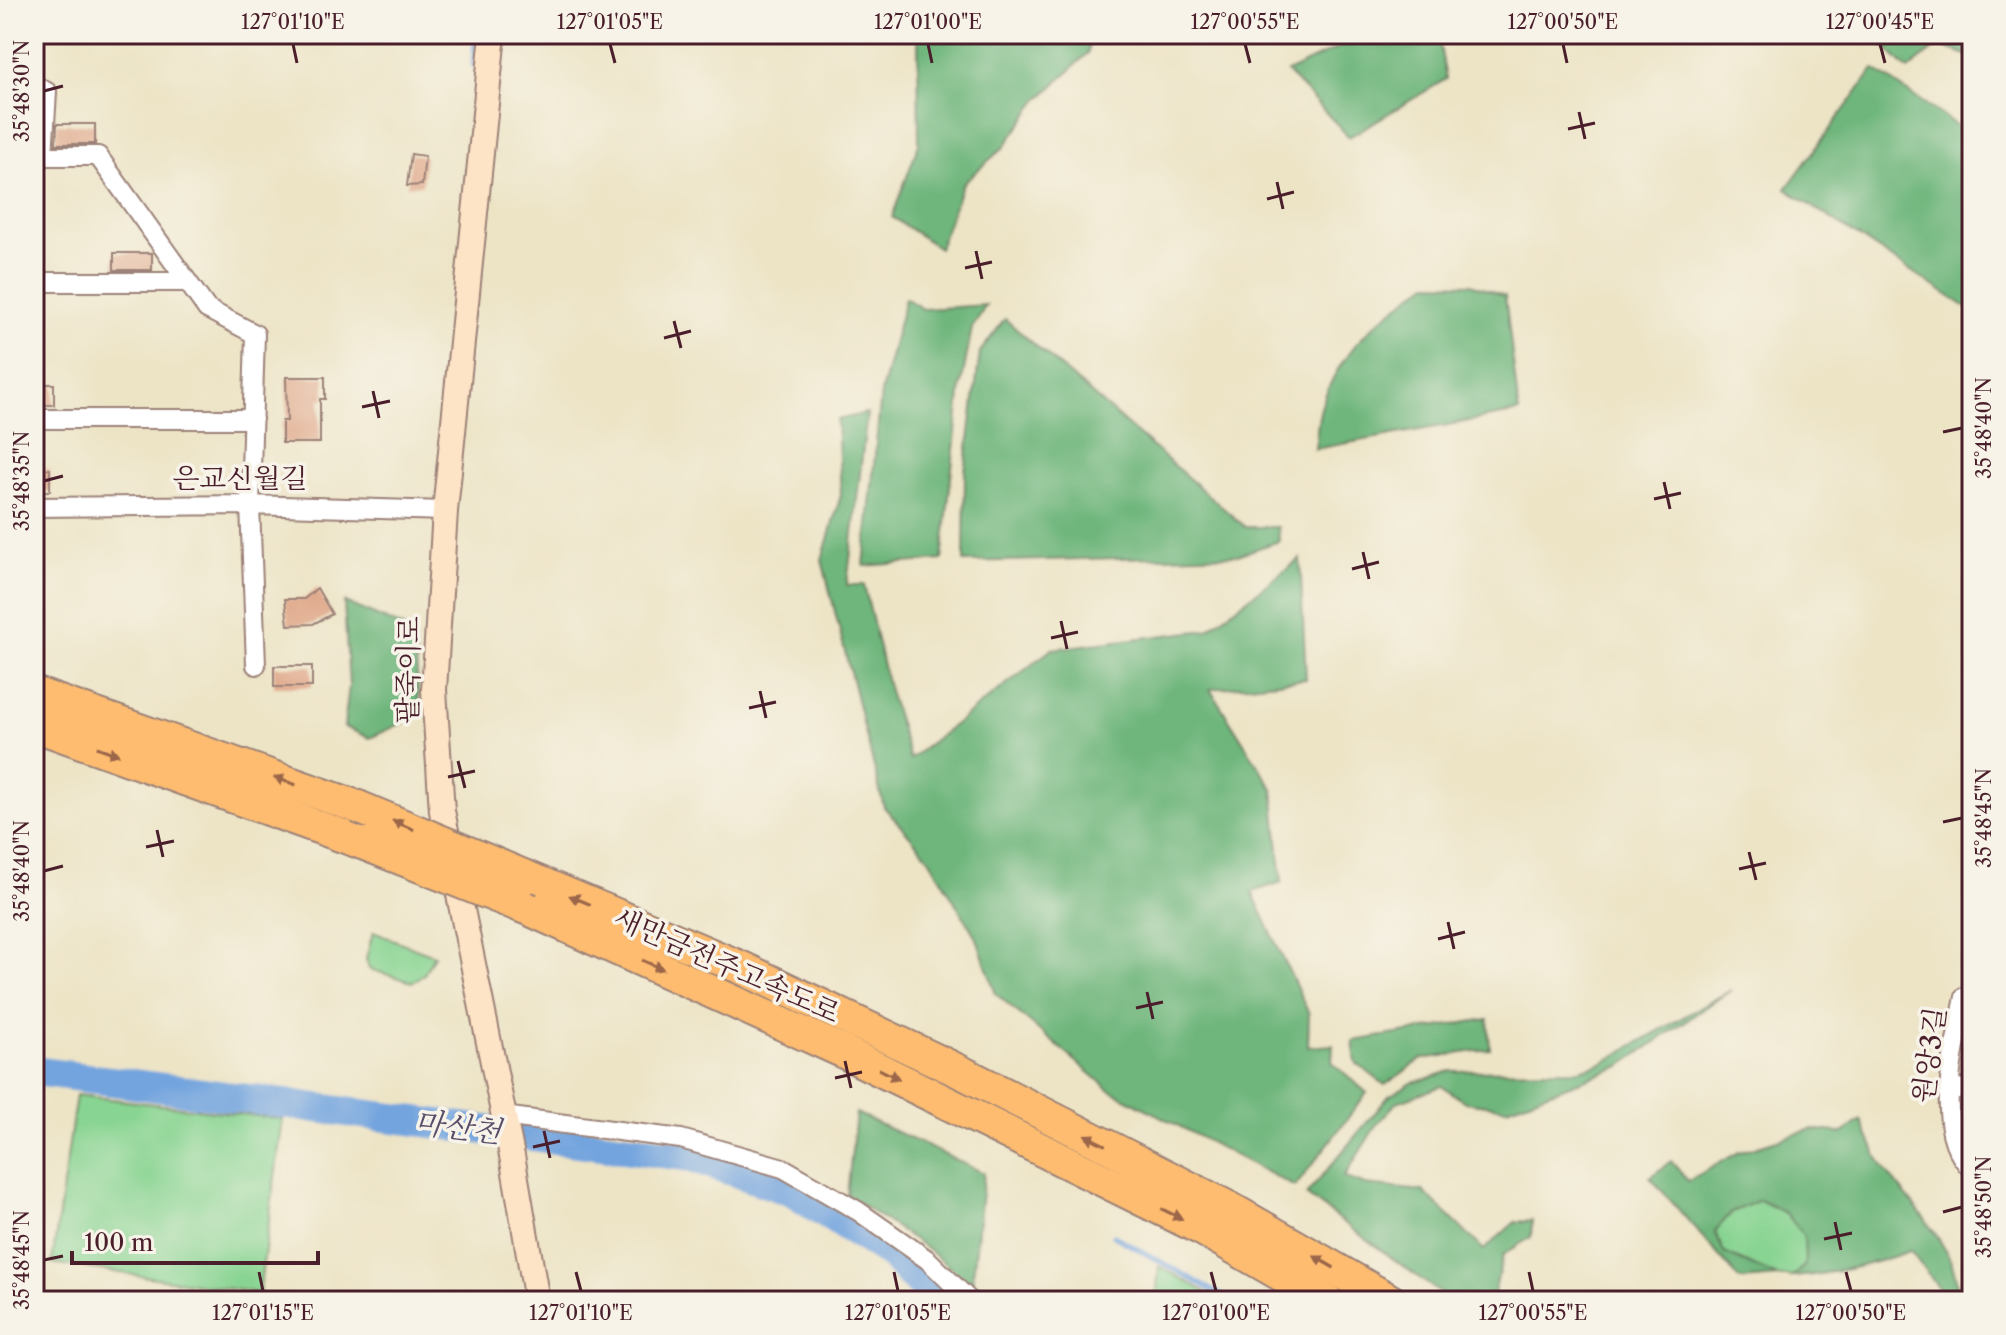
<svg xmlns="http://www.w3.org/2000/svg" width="2006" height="1335" viewBox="0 0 2006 1335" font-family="'Libre Caslon Text','Noto Serif KR',serif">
<rect width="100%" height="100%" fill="#f7f3e8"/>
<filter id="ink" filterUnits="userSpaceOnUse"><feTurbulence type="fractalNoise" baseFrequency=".0125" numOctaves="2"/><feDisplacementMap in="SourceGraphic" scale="16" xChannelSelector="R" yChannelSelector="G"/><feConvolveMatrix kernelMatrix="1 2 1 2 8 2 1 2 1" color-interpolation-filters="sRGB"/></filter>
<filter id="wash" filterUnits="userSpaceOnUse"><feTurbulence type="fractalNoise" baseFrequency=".006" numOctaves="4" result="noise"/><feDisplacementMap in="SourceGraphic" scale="32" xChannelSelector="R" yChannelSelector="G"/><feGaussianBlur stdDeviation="1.8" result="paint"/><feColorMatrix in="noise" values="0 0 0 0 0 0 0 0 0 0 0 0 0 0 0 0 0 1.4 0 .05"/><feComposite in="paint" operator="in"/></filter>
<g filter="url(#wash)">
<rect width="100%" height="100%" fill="#ede4c6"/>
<path fill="#88d492" stroke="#697a5e" stroke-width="2" d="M373,932L434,955L424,974L412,982L369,969L366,959Z
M76,1095L283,1119L259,1293L52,1263Z
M1760,1200L1786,1213L1805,1236V1265L1792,1277H1779L1724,1253L1714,1231L1732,1212Z
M1159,1266L1222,1301H1156Z"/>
<path fill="#6eb67c" stroke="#5c6a54" stroke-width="2" d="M918,34H1090L1088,53L1038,100L1004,147L963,183L939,248L892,217L919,144Z
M1367,34H1438L1446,79L1349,137L1287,72Z
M1872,34H1972V57L1939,45L1908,70Z
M1874,69L1972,136V311L1786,189Z
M1428,283L1471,284L1505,296L1519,412L1315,449C1317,435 1317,418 1322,405C1340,348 1382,316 1428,283Z
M905,298L923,309L986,305L972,328L961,386L942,560L864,566L881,393Z
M1005,319L1245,527H1278L1279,541L1238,555L964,562L965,472L980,352Z
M867,413L847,585H864L889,691L910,759L1052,649L1207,630L1300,559L1306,679L1210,689L1273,789L1282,882L1252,892L1309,1014L1308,1047L1333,1045L1332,1062L1367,1093L1295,1187L1110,1090L996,994L977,939L927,855L884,807L822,560L841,495L837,420Z
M344,602L414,632L420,715L370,738L344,727L349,686Z
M1731,990L1619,1067L1507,1108L1465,1102L1442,1086L1397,1102L1377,1124L1344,1177L1365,1185L1423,1191L1484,1250L1515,1222L1532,1220L1531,1237L1503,1255L1492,1301H1451L1306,1195L1389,1096L1412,1083L1451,1071L1580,1070L1602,1063Z
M1488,1019L1490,1049L1422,1059L1385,1085L1356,1063L1353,1041Z
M856,1113L984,1173L972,1285L919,1243L847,1195Z
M1861,1120C1869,1137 1875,1156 1886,1171C1913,1207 1963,1253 1957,1301H1949L1910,1251C1871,1265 1834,1274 1792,1277L1805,1265L1804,1236L1786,1213L1760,1200L1732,1212L1715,1231L1724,1253L1779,1277L1740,1280L1650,1177L1671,1161L1688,1181L1739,1152L1812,1129L1843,1133Z"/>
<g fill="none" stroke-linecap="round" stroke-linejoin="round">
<path stroke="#73a4de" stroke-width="5" d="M473,65L475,34
M1114,1236L1232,1301"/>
<path stroke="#73a4de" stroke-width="30" d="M34,1071L692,1157L792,1192L890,1254L936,1301"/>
</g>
<g id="blocks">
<path fill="#dfa586" d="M57,124H95V144H56Z
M411,154L425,156L422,185L407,186Z
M114,253H152V270H114Z
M286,377H325V399H320V443H282V421H287Z
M34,384H54V405H34Z
M34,469H50V491H34Z
M317,588L332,614L313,624L288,625L285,599H304Z
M274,666H312V687H274Z"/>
</g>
</g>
<g filter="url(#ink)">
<use href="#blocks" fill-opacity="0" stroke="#9c8278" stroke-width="2"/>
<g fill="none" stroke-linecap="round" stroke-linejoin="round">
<g stroke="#9c8278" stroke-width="22">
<path id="street" d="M34,85L47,92L43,156
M34,156H98L207,309L255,334L250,505L256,665
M34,282H187
M34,419H253
M34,507L250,505L445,511
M1972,996L1965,997C1956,1046 1930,1131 1972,1169
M1950,1092L1972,1086
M503,1116L681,1139L783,1168L858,1211L928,1260L970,1301"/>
</g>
<g stroke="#9c8278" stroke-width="28">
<path id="secondary" d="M493,34L445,511L434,690L442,811L513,1161L537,1301"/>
</g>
<g stroke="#9c8278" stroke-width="36">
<path id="highway" d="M34,693L358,807
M34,725L365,844
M526,877L742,968L965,1074L1231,1209L1391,1301
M531,910L840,1050L1202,1229L1327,1301"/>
</g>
<use href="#street" stroke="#fff" stroke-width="18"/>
<use href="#secondary" stroke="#fee4c6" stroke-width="24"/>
<use href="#highway" stroke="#fdbc70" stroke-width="32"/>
<g stroke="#9c8278" stroke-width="36" stroke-linecap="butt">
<path id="highway-bridge" d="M358,807L526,877
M365,844L531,910"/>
</g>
<use href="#highway-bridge" stroke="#fdbc70" stroke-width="32"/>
</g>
<defs><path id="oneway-solid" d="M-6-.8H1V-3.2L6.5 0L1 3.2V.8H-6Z" transform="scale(2)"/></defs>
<g fill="#9b664a">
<use href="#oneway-solid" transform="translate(108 751) rotate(20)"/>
<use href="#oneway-solid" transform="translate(285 781) rotate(-161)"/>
<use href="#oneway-solid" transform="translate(403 825) rotate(-157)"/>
<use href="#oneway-solid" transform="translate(580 900) rotate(-157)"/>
<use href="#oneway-solid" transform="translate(653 965) rotate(24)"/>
<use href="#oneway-solid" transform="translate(889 1074) rotate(26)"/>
<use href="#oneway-solid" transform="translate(1095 1140) rotate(-153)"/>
<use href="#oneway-solid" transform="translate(1172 1214) rotate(26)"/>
<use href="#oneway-solid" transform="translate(1324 1262) rotate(-150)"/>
</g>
</g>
<path fill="none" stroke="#4a1f2b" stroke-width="3" d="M293,44L297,63M610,44L615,63M928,44L932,63M1245,44L1250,63M1563,44L1567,63M1880,44L1885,63M44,91L63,86M1579,112L1585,139M1568,129L1595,123M1277,182L1283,209M1267,199L1294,192M976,251L982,279M965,268L992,262M674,321L681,348M664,338L691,331M373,391L379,418M362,407L390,401M1943,432L1962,428M44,481L63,476M1664,482L1670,509M1654,499L1681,493M1363,552L1369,579M1352,569L1379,562M1061,621L1067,649M1051,638L1078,632M760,691L766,718M749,708L776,702M458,761L465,788M448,777L475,771M1943,822L1962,818M157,830L163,857M146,847L174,841M1749,852L1756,880M1739,869L1766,863M44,871L63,866M1448,922L1454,949M1438,939L1465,932M1147,992L1153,1019M1136,1008L1163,1002M845,1061L851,1088M835,1078L862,1072M544,1131L550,1158M533,1147L560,1141M1943,1212L1962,1207M1835,1222L1841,1250M1824,1239L1852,1233M44,1260L63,1256M259,1272L263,1291M576,1272L581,1291M894,1272L898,1291M1211,1272L1216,1291M1529,1272L1533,1291M1846,1272L1851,1291"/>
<g text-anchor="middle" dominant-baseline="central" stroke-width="7" stroke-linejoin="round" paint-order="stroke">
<g font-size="28" fill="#4a1f2b" stroke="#f7f3e8">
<text x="240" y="478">은교신월길</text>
<text transform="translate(408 670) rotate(-89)">팥죽이로</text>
<text transform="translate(727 965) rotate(24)">새만금전주고속도로</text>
<text transform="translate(1929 1055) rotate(-82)">원앙3길</text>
</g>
<g font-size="30" font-style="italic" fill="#584e6a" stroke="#f7f3e8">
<text transform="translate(458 1127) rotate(7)">마산천</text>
</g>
</g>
<rect width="2006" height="1335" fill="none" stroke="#f7f3e8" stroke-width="88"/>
<path d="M72 1251v12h246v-12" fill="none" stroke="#4a1f2b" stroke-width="4"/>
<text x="84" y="1251" font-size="24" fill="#4a1f2b" stroke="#f7f3e8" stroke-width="6" paint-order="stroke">100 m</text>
<rect x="44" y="44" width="1918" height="1247" fill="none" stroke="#4a1f2b" stroke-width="3"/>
<g font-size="20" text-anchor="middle" fill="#4a1f2b">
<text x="293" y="29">127°01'10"E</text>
<text x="610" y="29">127°01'05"E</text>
<text x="928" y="29">127°01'00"E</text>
<text x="1245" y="29">127°00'55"E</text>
<text x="1563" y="29">127°00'50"E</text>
<text x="1880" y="29">127°00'45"E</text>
<text transform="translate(22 91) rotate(-90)" y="7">35°48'30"N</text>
<text transform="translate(1984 428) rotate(-90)" y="7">35°48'40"N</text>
<text transform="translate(22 481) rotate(-90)" y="7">35°48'35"N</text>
<text transform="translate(1984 818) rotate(-90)" y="7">35°48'45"N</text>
<text transform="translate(22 871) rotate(-90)" y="7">35°48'40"N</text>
<text transform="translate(1984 1207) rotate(-90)" y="7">35°48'50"N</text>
<text transform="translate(22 1260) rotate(-90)" y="7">35°48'45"N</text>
<text x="263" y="1320">127°01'15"E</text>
<text x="581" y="1320">127°01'10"E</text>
<text x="898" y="1320">127°01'05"E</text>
<text x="1216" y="1320">127°01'00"E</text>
<text x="1533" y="1320">127°00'55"E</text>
<text x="1851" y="1320">127°00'50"E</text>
</g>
</svg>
